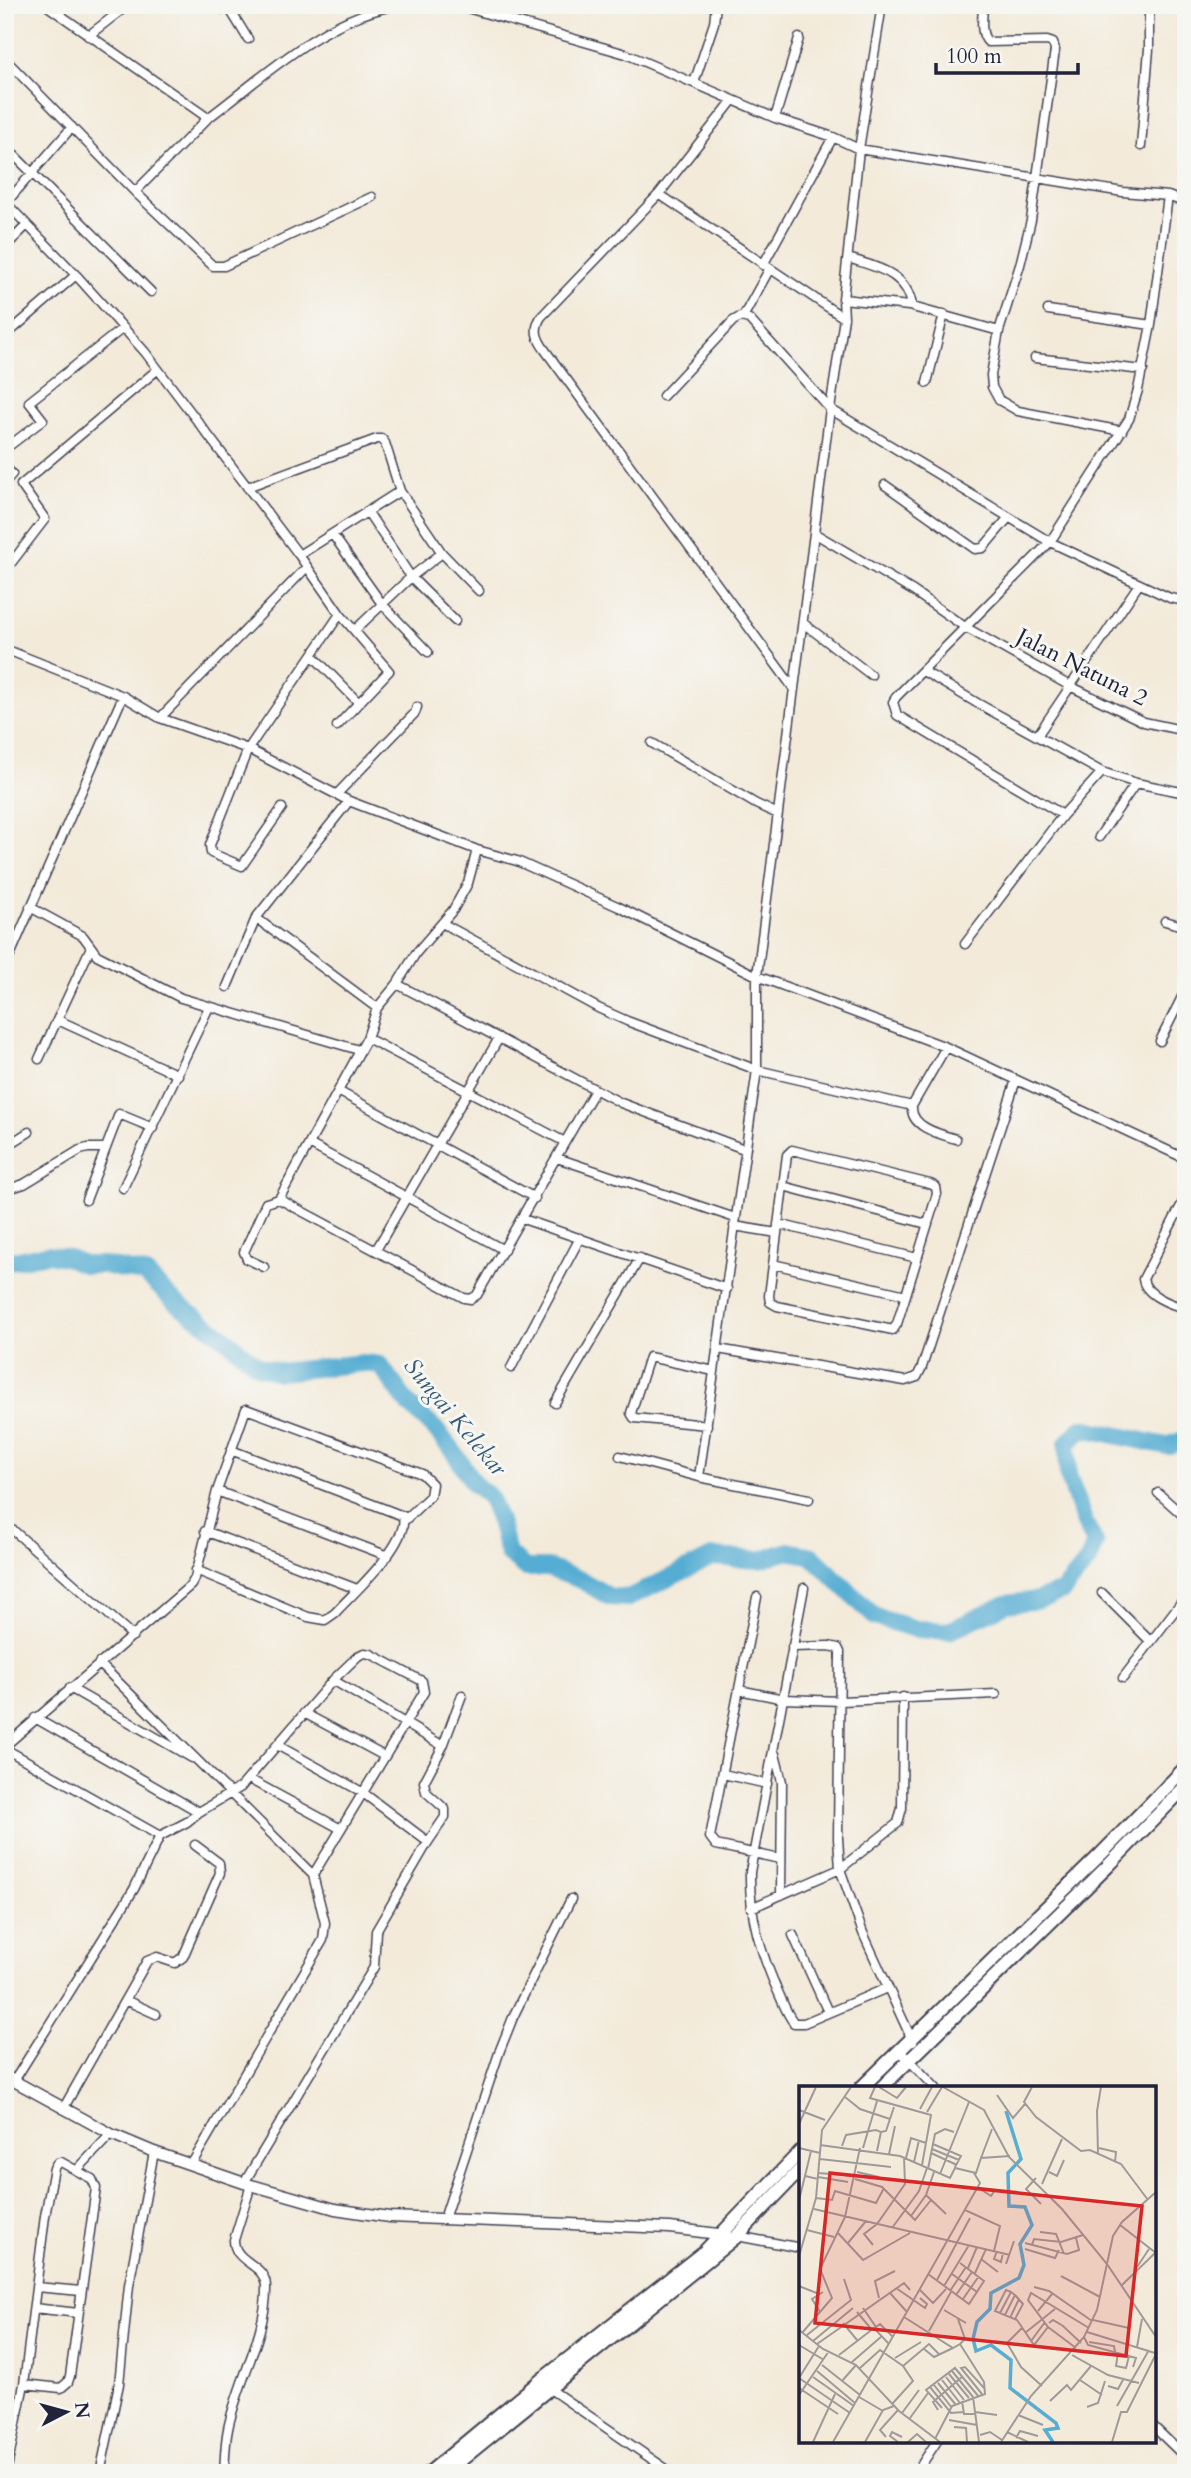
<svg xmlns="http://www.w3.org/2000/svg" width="1191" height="2478" viewBox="0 0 1191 2478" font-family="Cardo,serif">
<rect width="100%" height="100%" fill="#f6f6f2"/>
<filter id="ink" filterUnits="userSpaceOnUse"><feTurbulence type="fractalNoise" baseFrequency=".0143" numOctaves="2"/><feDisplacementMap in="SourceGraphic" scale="14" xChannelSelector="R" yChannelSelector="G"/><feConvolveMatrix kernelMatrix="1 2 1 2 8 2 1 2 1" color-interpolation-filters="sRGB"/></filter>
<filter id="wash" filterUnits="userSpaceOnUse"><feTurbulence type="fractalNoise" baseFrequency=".00686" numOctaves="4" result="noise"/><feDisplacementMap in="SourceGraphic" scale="28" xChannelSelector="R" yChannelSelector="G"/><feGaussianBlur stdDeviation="1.57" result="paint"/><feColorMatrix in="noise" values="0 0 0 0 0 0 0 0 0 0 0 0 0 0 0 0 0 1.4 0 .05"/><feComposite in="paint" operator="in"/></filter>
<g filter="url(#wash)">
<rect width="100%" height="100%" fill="#f3ead9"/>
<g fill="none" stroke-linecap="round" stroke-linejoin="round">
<path stroke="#57add3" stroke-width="18" d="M5,1262L48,1254L69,1258L86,1265H103L146,1274L175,1302L225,1338L258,1366L279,1372L363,1363L380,1365L409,1405L434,1428L453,1451L475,1485L489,1496L499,1521L508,1554L526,1568H548L581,1580L610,1597L628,1598L712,1557L760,1560L788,1551L812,1556L875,1617L916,1629L949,1631L1006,1604L1038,1600L1063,1591L1088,1561L1095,1543L1084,1521L1068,1475L1067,1444L1082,1428L1167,1446L1186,1439"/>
</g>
</g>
<g filter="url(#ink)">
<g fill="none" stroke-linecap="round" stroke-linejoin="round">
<g stroke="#414053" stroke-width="11">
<path id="minor" d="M46,5L208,118C266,75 327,15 400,5
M218,5L222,9L229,8L248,39
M457,5L626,54L775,118L833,137L859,149L1123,192L1168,196L1186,203
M983,5C983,17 979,33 988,42L1047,41L1053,43L1055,50L1031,220L1020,265L999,331L991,375L992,387L999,400L1018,411L1122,431
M88,36L128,5
M5,59L135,192L213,266H224L372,197
M694,83L714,23L716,5
M733,100L659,194L541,317C533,330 537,339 545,350L794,689
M775,118L799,38
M5,146L151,292
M1141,146L1149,49V5
M135,192L208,118
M659,194L844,318
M5,202L76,275L145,352L299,555L340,614L389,671L337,726
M6,203L72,127
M5,247L27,225
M848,258C875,267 907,272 912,306
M763,265L833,137
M843,299L909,306L999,331
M1048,310L1151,325
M743,317L769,270
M5,336L76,275
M1035,358L1143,370
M927,383L944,314
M663,396L733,321L740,317L749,319L830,409L1050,542L1170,598L1186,601
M5,449L43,420L29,402L123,328
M5,467L12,474L5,482
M885,485L975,549L983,548L1009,517
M247,487L377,439H382L385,443L400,491L442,553L479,591
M367,511L411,577L455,621
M814,533L913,591L965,627L1070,686L1144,722L1186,731
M333,535L382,604L428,652
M299,555L400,491
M5,571L45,519L21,485L157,370
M803,623L871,675
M355,630L411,577L442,553
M5,649L123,696L160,718L248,749L349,801L477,850L517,861L619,907L757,976L946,1047L1186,1159
M312,655L359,703
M923,671L977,703L1102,772L1136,783L1186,793
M160,718L307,567
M1037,736L1139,584
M652,743L756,804L778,814
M337,794L415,713L417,707
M349,801L256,918L377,1008
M282,808L242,866L211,853L210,845L248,749L340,614
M1063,815L897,715L893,702L896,697L1050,542L1129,419L1138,390L1151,325L1168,196
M1099,837L1136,783
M477,850L468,883L453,910L416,953L397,984L377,1008L367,1038L279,1199L464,1298L471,1299L477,1295L595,1090
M30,907L83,936L97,955L181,998L359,1050
M1165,921L1186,927
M442,923L598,1008L627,1021L757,1070L912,1106
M965,944L1063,815L1102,772
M5,967L123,696
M397,984L621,1103L744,1149
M227,987L256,918
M58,1020L178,1075
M367,1038L565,1142
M1160,1041L1186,989
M946,1047L912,1106C910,1127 939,1134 956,1139
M39,1059L91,947
M338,1091L535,1198
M309,1144L504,1250
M5,1147L29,1132
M792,1150L930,1184L936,1187L937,1194L897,1324L893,1330L777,1306L770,1302L769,1296L787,1155Z
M557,1158L735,1218
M783,1186L927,1224
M123,1188L209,1007
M5,1190L24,1184L80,1150L88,1148H106L119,1114L153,1128
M1186,1196L1143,1279C1145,1295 1171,1305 1186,1308
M86,1200L106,1148
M523,1219L727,1289
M778,1224L917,1258
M734,1226L777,1233
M376,1250L499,1038
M773,1264L906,1295
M264,1267L247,1259L244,1252L266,1203L279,1199
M718,1349L905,1381L917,1377L922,1367L1016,1080
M511,1368L580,1238
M555,1403L640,1258
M707,1425L634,1418L631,1413L649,1357L714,1371
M620,1456L699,1477L809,1499
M699,1477L757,1070V976L830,409L844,318L843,299L859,149L882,5
M217,1491L388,1556
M1158,1493L1186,1518
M5,1528L14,1531L133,1636
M205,1531L357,1589
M196,1570L308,1617L325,1620L335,1613C353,1593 409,1544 403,1516L231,1450
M804,1588L750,1872C749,1916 761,1954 779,1994C783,2003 787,2014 794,2023H804L887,1988
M1102,1593L1150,1641
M757,1597L710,1837L716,1845L780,1859
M792,1647L829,1646L838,1648L840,1652L838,1838L840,1869L863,1933L913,2042
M99,1663L313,1875
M1123,1678L1186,1596
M333,1680L443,1746
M70,1688L192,1758
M739,1690L784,1699L841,1701L996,1694
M304,1713L384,1756
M35,1718L199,1812
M277,1745L362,1792L428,1842
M775,1754L782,1782L781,1895
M723,1774L767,1784
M249,1779L341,1829
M160,1836L9,1751L6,1745L191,1585L195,1578L217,1491L246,1409L422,1474L432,1484L430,1496L405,1520
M751,1908L840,1869L898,1823L902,1808L903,1697
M793,1935L828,2012
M125,2000L156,2014
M899,2050L936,2088
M14,2081L134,1889L160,1836L187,1822L199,1812L241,1787L333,1680L358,1656L364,1653L371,1654L422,1681L424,1692L313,1875L325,1923L323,1940L191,2165
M63,2109L147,1961L157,1957L175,1963L183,1957L220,1873L219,1863L195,1845
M77,2170L111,2134
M244,2183L374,1967L376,1931L428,1842L445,1817V1809L426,1792L424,1782L443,1746L462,1695
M444,2219L500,2050L514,2015L571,1899
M737,2236L801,2248
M36,2287L81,2291
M34,2308L78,2313
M550,2389L672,2473
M5,2410L18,2411
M1154,2427L1186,2458
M6,2473L24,2384L45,2216L54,2168L57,2163L61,2162L92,2179L96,2188L70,2376L68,2382L61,2388L24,2384
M100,2473L119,2384L129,2285L154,2152
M224,2473C225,2458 225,2443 228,2429C237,2383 267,2334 266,2287C266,2263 234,2264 234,2240L251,2185
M916,2473L937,2441"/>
</g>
<g stroke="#414053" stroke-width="13">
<path id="tertiary" d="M5,2076L111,2134L154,2152L244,2183L335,2209L389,2217L670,2228L726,2235"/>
</g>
<g stroke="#414053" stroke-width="16">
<path id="trunk" d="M861,2088L1101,1854L1186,1767
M881,2088L1108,1866L1186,1786
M429,2473L540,2381L705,2251L801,2151
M445,2473L737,2236L801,2169"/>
</g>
<use href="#minor" stroke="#fff" stroke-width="8"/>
<use href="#tertiary" stroke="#fff" stroke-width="10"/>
<use href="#trunk" stroke="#fff" stroke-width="12"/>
</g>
</g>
<g text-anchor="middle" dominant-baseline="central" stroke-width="6" stroke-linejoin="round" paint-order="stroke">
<g font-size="23" fill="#22223b" stroke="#f6f6f2">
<text transform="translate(1082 667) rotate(27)">Jalan Natuna 2</text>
</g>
<g font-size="24" font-style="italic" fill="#375a78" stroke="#f6f6f2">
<text transform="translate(455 1417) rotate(50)">Sungai Kelekar</text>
</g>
</g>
<g transform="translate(799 2086)">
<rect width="357" height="357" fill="#f3ead9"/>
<path fill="none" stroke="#57add3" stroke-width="3.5" d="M207,25L222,73L209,87L210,120L226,121L233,139L221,158L225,179L220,192L192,207L191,223L178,236L174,253L177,265L192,259L212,274L211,302L257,337L259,342L246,344L254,356"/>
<path fill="none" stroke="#9f9a9a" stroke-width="2" d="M76,1L71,12L132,29L123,79M80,1L98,12L107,1M144,1L185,24L210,71L263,123L308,178L357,251M233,1L225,16L237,31L282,65L291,64L322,78L349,114M198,9L214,32L226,18M46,11L61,23L91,33M121,23L133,1M0,24L26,34M128,26L143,1M0,38L17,1M82,46L87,45L95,21M134,58L162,70L156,81M21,59L101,70L151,92L156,82L177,87L182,72L211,70M43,60L47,49L77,44L82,46L78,65M0,62L21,67M64,62L78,15M300,62L317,66L316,76M133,63L160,74M132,67L158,79M90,68L96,40M299,68L298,25L302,1M107,72L112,52L127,57M182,72L193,43M21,73L92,81M115,76L120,54M129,83L136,48L146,43L155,46M58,86L80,91M250,86L258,90L265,74M19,87L57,90M141,88L170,16M6,90L12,65M19,91L49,96M237,92L227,103L242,118M56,93L83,101L116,134L132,114M243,98L263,53M178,101L192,110L196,104M127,109L147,128M17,112L33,114L36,105L77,117L85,102M0,114L6,90L19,93M15,123L211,169M166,124L201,140L195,165M112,130L127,109L135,86M321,139L357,167M93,142L120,105L128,82M8,144L35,151M38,146L64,174L111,147M241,146L257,148L265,168M49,157L67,135M226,157L268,168L280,164L277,152M74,159L65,148L78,138L106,98L105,71M233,159L235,153L262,156L284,149M226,163L256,172L260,164M198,165L195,173L202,176L204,167M0,170L17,112L23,44L52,1M182,173L199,186M207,178L215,155M338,181L350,163M169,182L178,161M176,187L187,163M129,188L170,218L185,195L161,177M153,188L178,206M262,190L301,211M138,194L171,132M323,199L356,167M0,200L20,208M145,200L170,159M235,201L250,205L293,235M97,202L126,222L128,218L121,212M121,204L134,217L147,203M151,205L167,181M212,206L207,204L196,225L218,234L235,259L249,241M91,207L108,226M157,209L173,186M80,212L76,195L96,185M164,213L180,190M64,222L77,241L81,238L94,251M145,224L167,237M239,225L253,208M21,226L13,213L24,206M58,226L73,244M201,227L212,206L216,209M206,229L216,209M105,231L154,262L161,258L185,296L186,308L153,320L136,353M211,232L220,213M159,233L166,253L161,258M216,233L224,218L216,209M294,234L330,242M44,237L58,254M250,237L254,234L264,240L282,257M223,242L208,257L222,281L243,300M0,244L24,263L57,279L100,325L141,356M130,245L152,206M288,246L356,267M3,247L33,212L21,183L46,131L61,62M226,247L256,223M8,249L52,214L45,193M285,251L289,259L337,272L334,281M14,255L54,222M232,255L246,236M290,256L315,260L316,266M18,258L105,197L111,204M0,259L25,274M338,261L343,233M277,262L249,241L229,214L232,207L290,242M125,263L135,271L154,262M319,267L317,280L327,282L330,270M40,269L75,242L90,258M273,269L309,289L340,297M96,272L122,256M53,276L83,250M23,279L61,309M104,280L130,258L141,269M61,282L81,264L104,280L114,295L94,317M18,285L56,317M153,285L174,311M150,288L170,312M14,291L55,320M147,291L165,314M0,292L51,327M0,292L20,260M143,294L161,317M281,294L303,309M43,295L57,279M139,297L157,319M135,299L153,322M309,300L319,303L325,292M131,301L152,327L165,326M0,302L39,328M183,308L162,282L166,281L186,303M0,309L30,265M60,311L84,325M174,311L180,356M163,315L165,328H176M251,315L268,299L272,304L292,280M318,320L350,264M288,321L299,317L306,295M143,322L127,304L156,282L180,311M139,324L134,316L164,290M176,326L198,329M103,327L120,304M219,329L244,339M111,332L129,307M150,334L178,339M155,341L167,342L168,356M208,346L229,356M181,349L191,346L203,354M87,351L81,344L99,324M217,352L221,345L239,350M14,356L36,308M34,356L181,97L175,87M66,356L84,324L95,320M99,356L91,350L93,346L103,351M109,356L118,348L127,356M202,356L232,310L285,251L298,224L314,150L323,136L357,106M313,356L322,326H328L357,268"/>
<path fill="#d62828" fill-opacity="0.15" stroke="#d62828" stroke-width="3.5" d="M31,87L343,120L327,270L16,237Z"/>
<rect width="357" height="357" fill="none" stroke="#22223b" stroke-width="3.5"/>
</g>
<rect width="1191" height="2478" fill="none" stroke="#f6f6f2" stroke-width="28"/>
<g transform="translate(66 2412) rotate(84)" stroke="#f6f6f2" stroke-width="5" paint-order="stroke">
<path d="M0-5L12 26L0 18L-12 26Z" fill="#22223b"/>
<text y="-10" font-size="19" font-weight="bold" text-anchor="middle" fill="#22223b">N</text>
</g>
<path d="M936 63v10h142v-10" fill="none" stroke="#22223b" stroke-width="3.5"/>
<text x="946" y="63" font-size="21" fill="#22223b" stroke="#f6f6f2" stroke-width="5" paint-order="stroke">100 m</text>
</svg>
